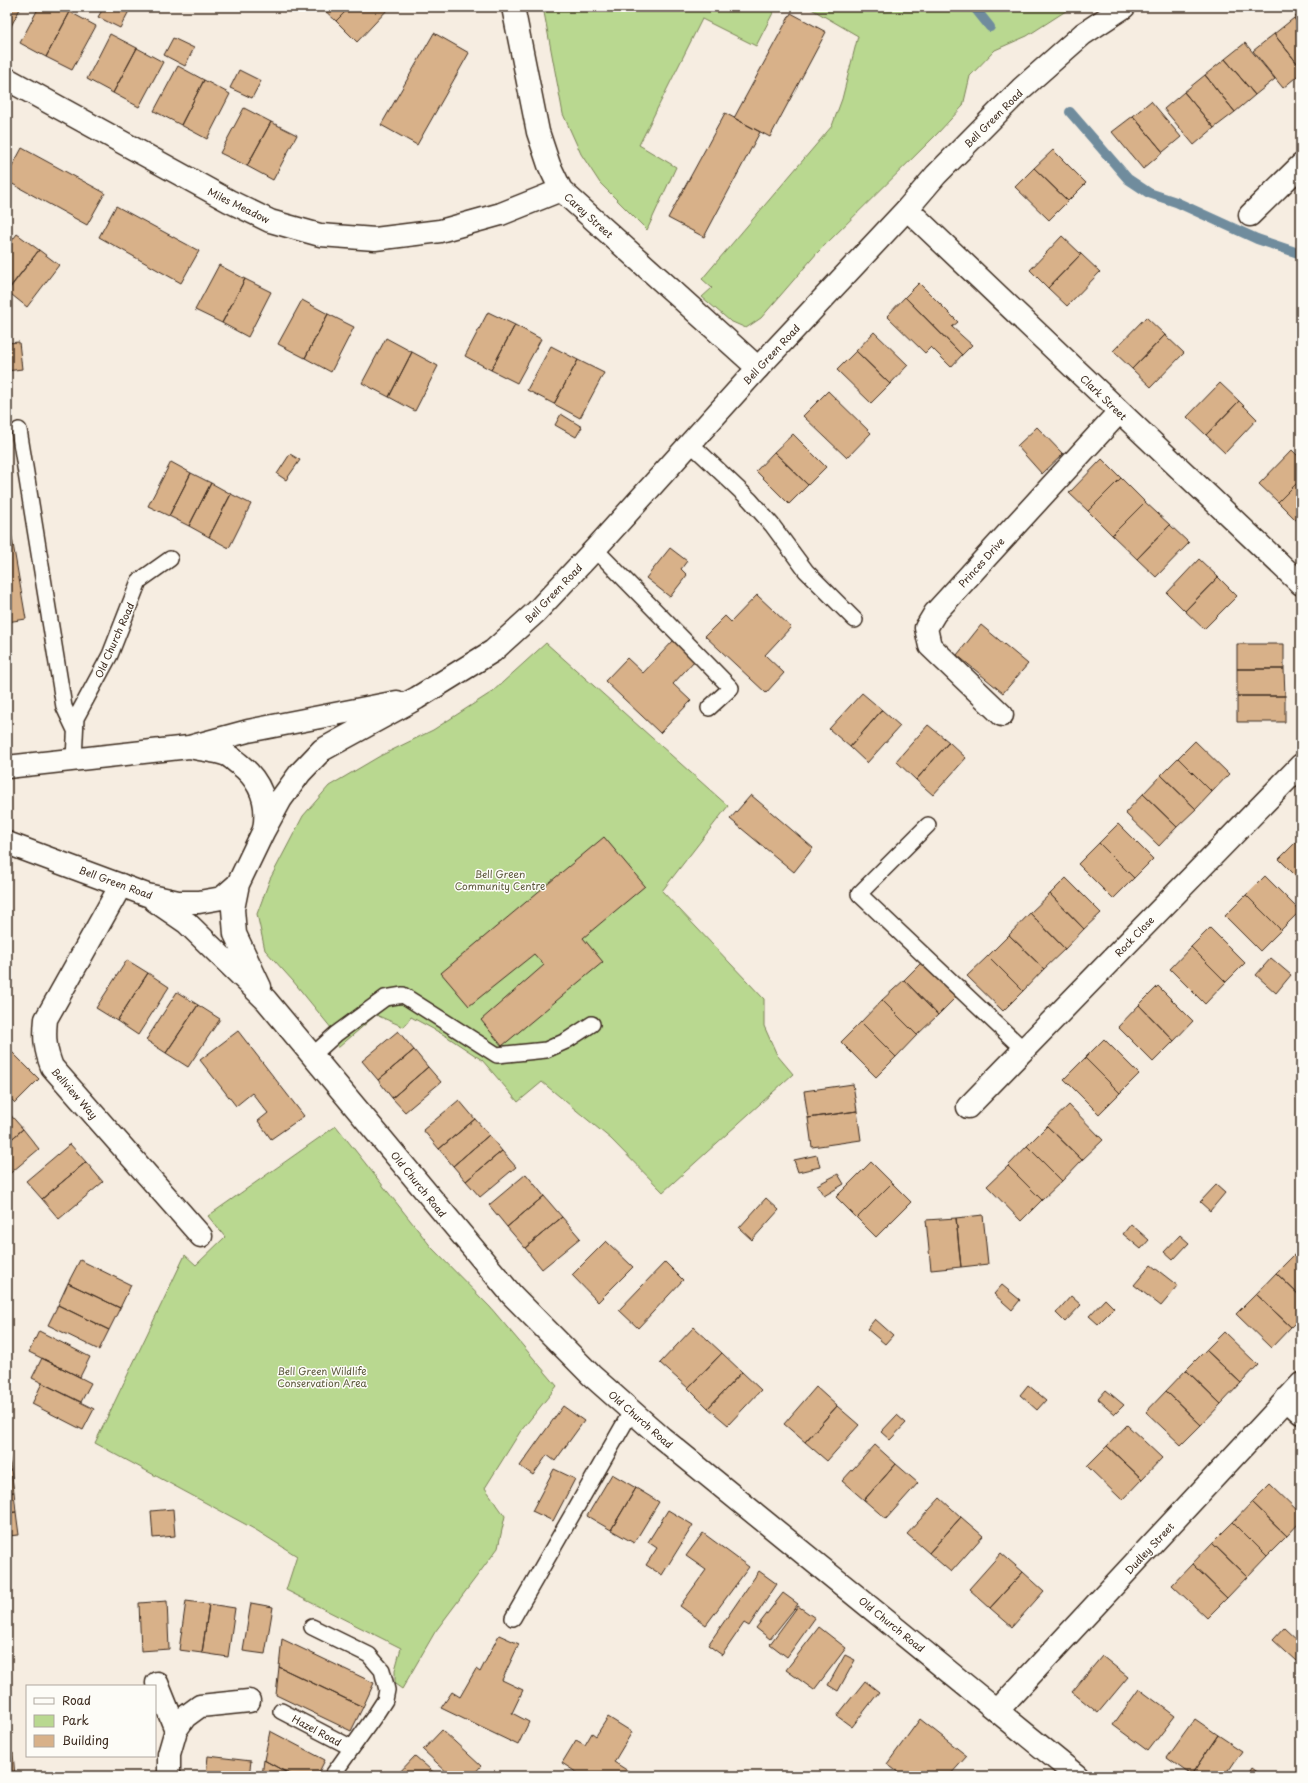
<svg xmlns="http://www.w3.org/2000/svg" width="1308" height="1783" viewBox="0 0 1308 1783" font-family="'Playpen Sans',sans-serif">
<rect width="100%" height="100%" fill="#f6ede1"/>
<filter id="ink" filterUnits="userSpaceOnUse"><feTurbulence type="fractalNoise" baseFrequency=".025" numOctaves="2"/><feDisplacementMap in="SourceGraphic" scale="8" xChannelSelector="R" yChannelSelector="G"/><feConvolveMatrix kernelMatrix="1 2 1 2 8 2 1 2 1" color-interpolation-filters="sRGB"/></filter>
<g filter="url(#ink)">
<path fill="#b9d890" stroke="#7a8157" d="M543,7H776L756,46L702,19L639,145L676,167L647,230L600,183L581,154L563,114Z
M808,7H1072L1027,36L995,50L970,76L963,106L937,134L817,253L761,318L746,328L730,321L702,297L712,288L702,279L832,126L842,99L858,36Z
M546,643L728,806L662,891L764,999V1026L777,1055L793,1074L663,1192L611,1139L542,1082L518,1102L482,1060L446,1036L411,1017L404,1027L376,1015L338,1048L336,1034L293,981L265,950L257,914L270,879L303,816L329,786L380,756L433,730L492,692Z
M336,1126L432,1248L490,1307L557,1386L520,1432L485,1488L505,1516L498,1548L435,1632L402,1689L395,1684V1670L401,1648L286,1590L297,1556L256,1530L95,1443L185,1255L196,1265L225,1237L208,1216Z"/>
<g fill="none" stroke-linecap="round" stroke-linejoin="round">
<path stroke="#6f8c9d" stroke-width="10" d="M974,7L990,27
M1070,112L1128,179L1149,193L1176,202L1257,239L1301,254"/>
</g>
<path fill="#d8b189" stroke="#3b2a1e" d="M7,7H21L9,30L7,28Z
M39,7H61L70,12L46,57L20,43Z
M104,7H122L129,11L120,28L98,17Z
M321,7H350L336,21Z
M350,7H390L357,42L336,21Z
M70,12L96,26L72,70L46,57Z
M1301,12V27L1294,18Z
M791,13L826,32L770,137L734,118Z
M1294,18L1301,27V68L1274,34Z
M434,33L469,53L417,145L381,125Z
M110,34L137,48L113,93L87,79Z
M1274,34L1301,68V73L1283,88L1253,51Z
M173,38L194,48L185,66L164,55Z
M1245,43L1275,79L1255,95L1225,59Z
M137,48L163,62L139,107L113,93Z
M1225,59L1255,95L1235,112L1205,75Z
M178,66L204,80L181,125L154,111Z
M239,70L261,81L252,98L230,88Z
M1205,75L1235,112L1214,128L1184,92Z
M204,80L230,94L207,139L181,125Z
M1184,92L1214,128L1194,145L1164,109Z
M1151,101L1181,137L1163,152L1133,116Z
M244,108L271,122L247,166L220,153Z
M725,113L760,132L704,237L668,218Z
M1133,116L1163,152L1143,169L1112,132Z
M271,122L297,135L273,180L247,166Z
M22,148L105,193L87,225L7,181V176Z
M1053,150L1086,183L1068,201L1034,168Z
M1034,168L1068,201L1049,220L1015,187Z
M116,206L199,251L181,283L99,237Z
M17,234L39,250L7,292V247Z
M1062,236L1081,254L1048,288L1030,270Z
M39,250L59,265L27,307L7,291Z
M1081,254L1100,272L1067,306L1048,288Z
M219,265L245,279L222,323L195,310Z
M245,279L271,292L248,337L222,323Z
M919,283L958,322L952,327L972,345L962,355L905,297Z
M905,297L962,355L951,367L931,347L925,353L887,316Z
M302,300L328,314L305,358L278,344Z
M488,312L515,325L491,370L465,356Z
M328,314L354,327L331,372L305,358Z
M1146,317L1165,335L1132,369L1113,351Z
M515,325L541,339L517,383L491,370Z
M874,332L908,365L890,384L856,351Z
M1165,335L1184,353L1151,387L1132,369Z
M386,338L412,352L389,397L362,383Z
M19,342L22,369L7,371V343Z
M551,346L578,360L554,404L527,390Z
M856,351L890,384L871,403L837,370Z
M412,352L438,366L415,411L389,397Z
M578,360L604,373L580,418L554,404Z
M1220,383L1239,401L1206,435L1187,417Z
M828,391L871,433L847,458L803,416Z
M1239,401L1257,419L1225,453L1206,435Z
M561,414L582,427L576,437L555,425Z
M1037,427L1063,454L1042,474L1017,446Z
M793,434L826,467L808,485L774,452Z
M1292,450L1301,459V479L1278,502L1259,484Z
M774,452L808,485L789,504L756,471Z
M290,454L300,460L286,480L277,474Z
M1102,459L1121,478L1088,511L1069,493Z
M171,462L191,473L169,516L148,506Z
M191,473L211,483L189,526L169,516Z
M1121,478L1145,502L1112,535L1088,511Z
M1301,479V517L1297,521L1278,502Z
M211,483L231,494L209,537L189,526Z
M231,494L251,504L229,548L209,537Z
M1145,502L1170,525L1137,559L1112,535Z
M7,509L26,619L7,622Z
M1170,525L1189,543L1156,577L1137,559Z
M670,548L687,561L681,569L687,575L670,597L646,578Z
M1199,559L1218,577L1185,611L1167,593Z
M1218,577L1237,596L1204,629L1185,611Z
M757,595L791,627L765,655L784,673L766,693L705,636L725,616L731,622Z
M981,625L1028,664L1003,693L957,655Z
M674,640L695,660L673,684L691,701L660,733L605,681L627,658L643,673Z
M1237,644H1284V669H1237Z
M1237,669H1284L1285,696H1237Z
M862,693L882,710L850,747L829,729Z
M1237,696H1285V722H1237Z
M882,710L900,726L867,763L850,747Z
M928,725L949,742L916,780L896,761Z
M1195,741L1229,774L1212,792L1178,758Z
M949,742L966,758L933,795L916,780Z
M1178,758L1212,792L1196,809L1161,775Z
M1161,775L1196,809L1177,827L1143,794Z
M1143,794L1177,827L1159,846L1125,813Z
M751,795L813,848L794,872L730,819Z
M1118,824L1153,859L1134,878L1099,843Z
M604,837L645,886L583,938L603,962L502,1046L481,1020L544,965L534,954L469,1006L441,973Z
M1300,838L1301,839V881L1279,859Z
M1099,843L1134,878L1113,899L1078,864Z
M1265,876L1300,911L1281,930L1246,895Z
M1066,878L1101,913L1084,929L1050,894Z
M1050,894L1084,929L1065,949L1030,913Z
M1246,895L1281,930L1260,951L1225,916Z
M1030,913L1065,949L1044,969L1009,935Z
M1210,928L1245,963L1226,982L1191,947Z
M1009,935L1044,969L1023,991L988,956Z
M1191,947L1226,982L1205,1004L1170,969Z
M988,956L1023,991L1003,1011L967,976Z
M1271,958L1291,975L1276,993L1256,975Z
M127,960L148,973L117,1021L96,1008Z
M923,961L958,995L938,1015L904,980Z
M148,973L169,987L138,1035L117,1021Z
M904,980L938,1015L917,1035L882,1000Z
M1158,986L1193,1021L1174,1041L1139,1005Z
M177,992L198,1005L166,1053L146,1040Z
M882,1000L917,1035L896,1057L861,1022Z
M198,1005L220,1019L188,1067L166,1053Z
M1139,1005L1174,1041L1153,1062L1118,1027Z
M861,1022L896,1057L876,1077L841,1042Z
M238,1031L304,1116L271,1139L258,1121L268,1113L252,1093L236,1106L200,1060Z
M398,1031L414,1050L378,1080L362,1061Z
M1104,1039L1139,1074L1120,1093L1085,1058Z
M8,1048L39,1079L15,1103L7,1095Z
M414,1050L428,1067L392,1098L378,1080Z
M1085,1058L1120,1093L1099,1114L1064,1079Z
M428,1067L441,1082L405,1112L392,1098Z
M853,1084L857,1111L808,1118L804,1091Z
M459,1100L475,1119L439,1149L423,1130Z
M1069,1105L1103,1140L1082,1160L1047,1126Z
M7,1111L23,1129L7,1143Z
M857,1111L861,1140L812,1147L808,1118Z
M475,1119L489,1135L453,1166L439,1149Z
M1047,1126L1082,1160L1062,1181L1027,1146Z
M23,1129L39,1149L7,1176V1143Z
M489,1135L502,1151L466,1181L453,1166Z
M70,1144L86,1162L42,1199L26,1181Z
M1027,1146L1062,1181L1042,1200L1008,1166Z
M502,1151L516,1167L480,1197L466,1181Z
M817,1155L820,1167L798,1172L794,1160Z
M86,1162L103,1182L59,1219L42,1199Z
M871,1162L892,1183L857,1218L836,1197Z
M1008,1166L1042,1200L1021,1221L987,1186Z
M526,1174L544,1196L507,1227L489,1205Z
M838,1174L844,1184L824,1196L817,1185Z
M892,1183L911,1202L876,1237L857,1218Z
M1216,1185L1225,1193L1210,1211L1200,1202Z
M544,1196L562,1217L525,1248L507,1227Z
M766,1198L779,1210L752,1240L739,1228Z
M983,1215L988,1264L961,1267L956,1218Z
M562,1217L580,1238L542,1269L525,1248Z
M956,1218L961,1267L931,1270L926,1220Z
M1131,1224L1149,1240L1141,1249L1123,1234Z
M1180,1235L1189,1243L1173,1260L1164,1252Z
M606,1241L633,1267L598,1302L572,1275Z
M1301,1247V1258L1296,1253Z
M1296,1253L1301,1258V1297L1276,1273Z
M80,1260L131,1285L120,1308L68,1283Z
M665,1262L683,1280L638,1328L619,1310Z
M1151,1265L1178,1286L1161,1306L1134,1285Z
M1276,1273L1301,1297V1317L1291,1327L1256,1294Z
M68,1283L120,1308L109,1330L58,1305Z
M1002,1285L1020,1300L1012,1310L994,1294Z
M1256,1294L1291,1327L1271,1348L1236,1314Z
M1071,1296L1081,1305L1065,1322L1056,1313Z
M1105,1299L1114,1308L1098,1324L1089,1316Z
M58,1305L109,1330L99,1350L48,1325Z
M875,1319L893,1335L885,1344L867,1329Z
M694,1327L722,1353L688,1388L660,1363Z
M39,1331L90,1357L80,1377L29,1352Z
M1224,1332L1258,1365L1241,1383L1206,1350Z
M1206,1350L1241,1383L1221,1404L1186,1370Z
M722,1353L742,1372L708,1408L688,1388Z
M42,1358L91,1383L81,1402L32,1378Z
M1186,1370L1221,1404L1201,1425L1166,1391Z
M742,1372L761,1390L728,1425L708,1408Z
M42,1383L94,1409L83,1430L32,1404Z
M1028,1385L1046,1400L1037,1410L1020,1395Z
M816,1387L837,1406L805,1442L784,1424Z
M1106,1390L1124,1405L1115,1414L1098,1399Z
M1166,1391L1201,1425L1181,1445L1146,1412Z
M563,1406L584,1421L555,1461L547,1455L533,1475L520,1466Z
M837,1406L859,1425L827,1461L805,1442Z
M897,1415L906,1423L890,1440L881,1432Z
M1127,1425L1162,1458L1142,1479L1107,1446Z
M875,1445L896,1464L864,1500L842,1481Z
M1107,1446L1142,1479L1122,1500L1087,1466Z
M7,1447L11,1470L7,1471Z
M896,1464L918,1483L886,1519L864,1500Z
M554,1469L575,1479L553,1521L532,1511Z
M11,1470L14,1492L7,1493V1471Z
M612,1474L636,1488L611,1530L587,1516Z
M1270,1484L1301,1514V1521L1287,1536L1252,1502Z
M636,1488L659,1502L634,1543L611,1530Z
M14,1492L16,1512L7,1513V1493Z
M940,1498L961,1517L929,1553L907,1534Z
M1252,1502L1287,1536L1267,1556L1233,1522Z
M173,1509L175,1536L153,1538L151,1511Z
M668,1510L693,1525L662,1575L646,1565L657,1548L648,1542Z
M16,1512L19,1535L7,1536V1513Z
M961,1517L983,1536L951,1572L929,1553Z
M1233,1522L1267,1556L1247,1577L1212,1543Z
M703,1533L749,1567L706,1625L680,1606L706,1570L686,1556Z
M1212,1543L1247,1577L1227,1598L1192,1564Z
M1001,1553L1023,1572L990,1608L969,1589Z
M1192,1564L1227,1598L1207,1618L1172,1585Z
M759,1571L777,1584L749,1626L744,1623L722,1655L708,1645Z
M1023,1572L1044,1591L1012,1627L990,1608Z
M783,1593L798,1604L770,1639L756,1628Z
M167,1601L169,1649L141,1651L139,1603Z
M186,1601L209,1604L202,1653L179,1650Z
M251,1603L273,1607L265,1654L243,1651Z
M209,1604L235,1608L228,1657L202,1653Z
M798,1606L815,1618L787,1657L770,1644Z
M819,1627L846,1648L814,1690L786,1670Z
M1284,1628L1301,1644V1655L1296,1661L1273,1640Z
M499,1635L519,1644L502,1680L523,1690L512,1713L529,1722L518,1745L441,1708L452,1692L460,1697L476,1669L480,1672Z
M282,1639L374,1683L363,1707L279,1667Z
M845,1655L855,1660L838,1691L828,1685Z
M1102,1656L1128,1677L1098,1713L1072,1692Z
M279,1667L363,1707L351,1731L276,1695Z
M865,1681L879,1692L852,1727L837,1716Z
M1139,1689L1175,1716L1148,1751L1113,1725Z
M7,1711L9,1735H7Z
M608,1717L632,1732L614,1762L636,1776H582L562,1763L576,1740L585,1745L592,1733L596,1736Z
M920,1719L967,1756L949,1776H903L887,1764Z
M1195,1719L1218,1735L1191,1775L1167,1758Z
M442,1730L481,1766L472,1776H451L423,1750Z
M270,1731L325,1760L317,1776H293L264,1760Z
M1218,1735L1242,1751L1225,1776H1192L1191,1775Z
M7,1753H13L15,1776H7Z
M208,1756L251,1761L249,1776H206Z
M415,1756L438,1776H396Z
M264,1760L293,1776H262Z
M1252,1768L1263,1776H1247Z"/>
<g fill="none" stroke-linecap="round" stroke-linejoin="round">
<g stroke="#3b2a1e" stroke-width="18">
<path id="service" d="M19,430L64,707L75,730
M690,443L750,500L772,525L806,571L855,620
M595,549L731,688L709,708
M74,759L76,718L110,655L139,581L170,559
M928,825L859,894L1023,1049
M313,1055L336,1034L385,998L403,995L497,1055L546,1050L566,1041L592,1024
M513,1618L631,1412
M312,1627L369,1655L382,1670L387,1690L385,1700L374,1717L332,1776
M281,1711L352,1748"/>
</g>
<g stroke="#3b2a1e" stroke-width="25">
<path id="minor" d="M513,7L538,132L549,165L561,190L758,368
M7,79L229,201L270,221L320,235L375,239L440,231L501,214L561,190
M907,209L1301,584
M1250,215L1301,165
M1002,715L930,646L926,628L935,613L1119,412
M121,885L46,1019C44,1038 45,1049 52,1067L201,1236
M968,1107L1301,765
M1286,1399L1301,1413
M157,1683L176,1730
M997,1711L1301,1384
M169,1776V1754L176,1730L185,1717L200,1706L249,1701"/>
</g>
<g stroke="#3b2a1e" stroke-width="25">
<path id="secondary" d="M194,748C204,750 217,751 227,755C231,757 235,761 239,764C260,780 269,803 264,829
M7,767L189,747L248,731L397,702
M7,843L147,895L178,902H199L222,898L238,884L263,832L281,799L300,773L322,750L417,698L493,651L536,612L595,549L758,368L907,209L936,175L1022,88L1083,34L1124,7
M238,884L233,909L235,934L260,987
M155,901L187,923L266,1000L512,1295L591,1375L662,1438L1077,1776"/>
</g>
<use href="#service" stroke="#fdfcf7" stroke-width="15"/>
<use href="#minor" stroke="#fdfcf7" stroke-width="22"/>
<use href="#secondary" stroke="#fdfcf7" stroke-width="22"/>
</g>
</g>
<g text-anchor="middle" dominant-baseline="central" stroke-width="3" stroke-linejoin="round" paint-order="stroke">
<g font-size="10" fill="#3b2a1e" stroke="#fdfcf7">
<text transform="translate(993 118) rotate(-45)">Bell Green Road</text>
<text transform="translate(239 205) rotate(26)">Miles Meadow</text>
<text transform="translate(589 215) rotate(42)">Carey Street</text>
<text transform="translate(771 354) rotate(-47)">Bell Green Road</text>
<text transform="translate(1104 397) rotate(44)">Clark Street</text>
<text transform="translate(981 562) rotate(-48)">Princes Drive</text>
<text transform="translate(553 593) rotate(-46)">Bell Green Road</text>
<text transform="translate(114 640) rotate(-66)">Old Church Road</text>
<text transform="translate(116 882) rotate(20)">Bell Green Road</text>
<text transform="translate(1134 936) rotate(-46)">Rock Close</text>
<text transform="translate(75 1093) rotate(49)">Bellview Way</text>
<text transform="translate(419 1184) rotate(51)">Old Church Road</text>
<text transform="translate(641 1419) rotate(41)">Old Church Road</text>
<text transform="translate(1149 1548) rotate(-47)">Dudley Street</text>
<text transform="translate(892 1624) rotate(39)">Old Church Road</text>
<text transform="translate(317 1730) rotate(28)">Hazel Road</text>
</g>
<g font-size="10" fill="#5a563a" stroke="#fdfcf7">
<text x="500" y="873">Bell Green<tspan x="500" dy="12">Community Centre</tspan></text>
<text x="322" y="1370">Bell Green Wildlife<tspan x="322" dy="12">Conservation Area</tspan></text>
</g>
</g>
<rect width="1308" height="1783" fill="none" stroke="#fdfcf7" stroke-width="24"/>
<rect x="12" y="12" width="1284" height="1759" fill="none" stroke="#3b2a1e" stroke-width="1.5" filter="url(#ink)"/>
<rect x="26" y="1685" width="130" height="72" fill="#fdfcf7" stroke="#afa8a0"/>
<rect x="34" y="1698" width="20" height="6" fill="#fdfcf7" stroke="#afa8a0"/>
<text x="62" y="1705" font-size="12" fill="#3b2a1e">Road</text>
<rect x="34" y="1715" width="20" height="12" fill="#b9d890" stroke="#afa8a0"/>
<text x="62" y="1725" font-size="12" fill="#3b2a1e">Park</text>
<rect x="34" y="1735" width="20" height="12" fill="#d8b189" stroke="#afa8a0"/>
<text x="62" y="1745" font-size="12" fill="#3b2a1e">Building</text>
</svg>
